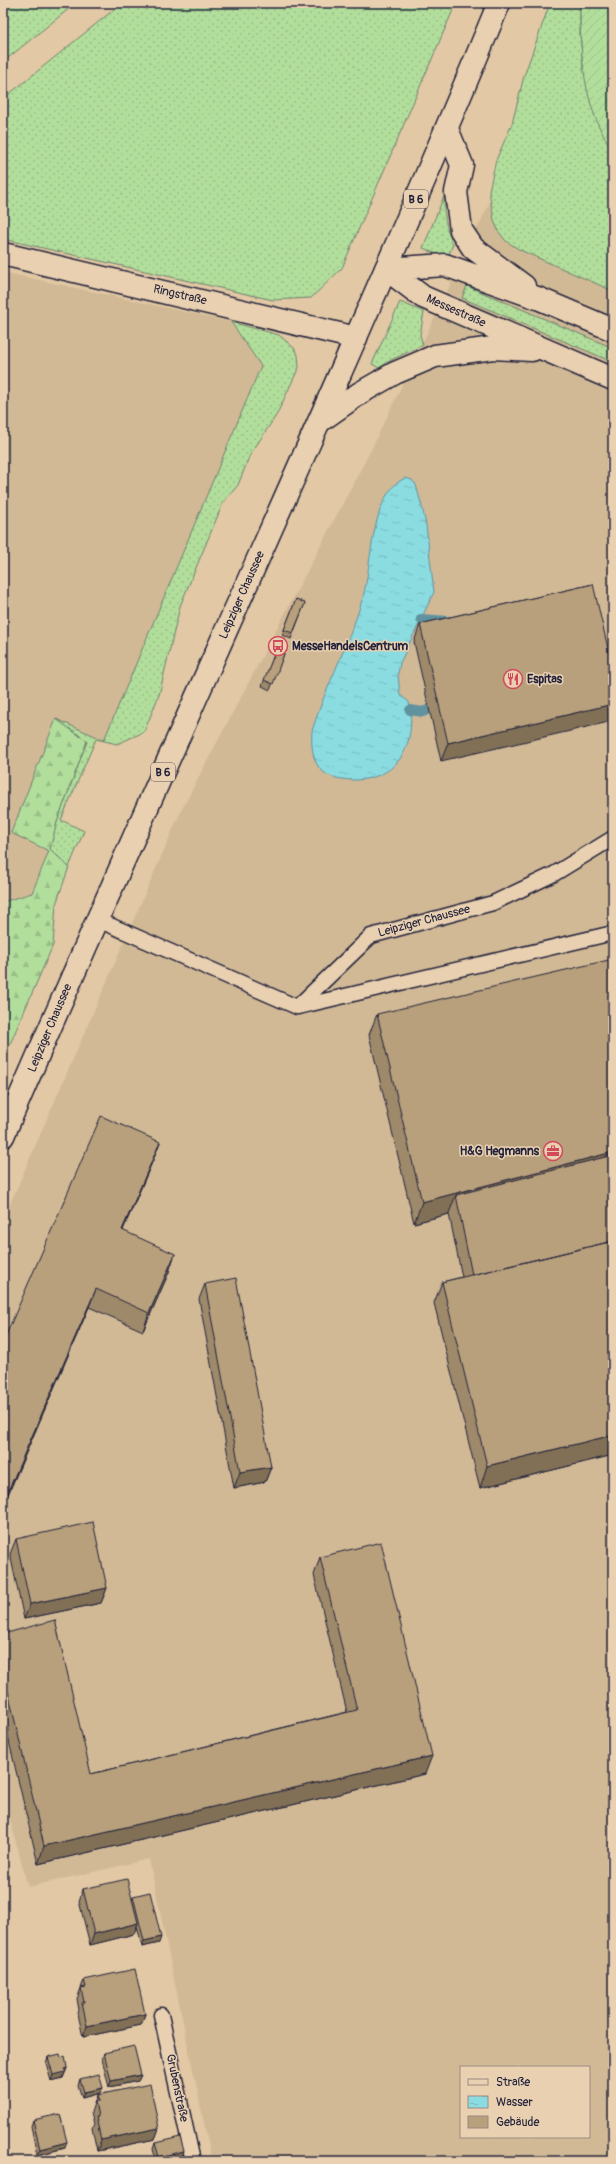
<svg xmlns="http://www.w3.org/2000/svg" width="616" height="2164" viewBox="0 0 616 2164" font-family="Pangolin,sans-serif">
<defs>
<pattern id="grass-dots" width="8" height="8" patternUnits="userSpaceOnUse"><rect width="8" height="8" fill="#b2de9c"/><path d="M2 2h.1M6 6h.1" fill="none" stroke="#99be87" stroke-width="1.8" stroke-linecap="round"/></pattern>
<pattern id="forest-firs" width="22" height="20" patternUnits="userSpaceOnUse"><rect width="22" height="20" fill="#b2de9c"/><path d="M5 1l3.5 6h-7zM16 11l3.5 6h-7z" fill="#99be87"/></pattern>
<pattern id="garden-furrows" width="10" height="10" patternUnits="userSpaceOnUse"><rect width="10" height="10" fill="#b2de9c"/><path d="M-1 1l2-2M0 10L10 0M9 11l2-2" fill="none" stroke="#99be87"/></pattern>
<pattern id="water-ripples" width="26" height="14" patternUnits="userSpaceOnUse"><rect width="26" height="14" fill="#8adce1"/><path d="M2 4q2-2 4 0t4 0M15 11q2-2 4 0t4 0" fill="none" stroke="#77bcc2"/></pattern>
</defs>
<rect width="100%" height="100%" fill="#e2c8a4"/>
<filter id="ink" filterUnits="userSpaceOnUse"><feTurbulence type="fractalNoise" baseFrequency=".025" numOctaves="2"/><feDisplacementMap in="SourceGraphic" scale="8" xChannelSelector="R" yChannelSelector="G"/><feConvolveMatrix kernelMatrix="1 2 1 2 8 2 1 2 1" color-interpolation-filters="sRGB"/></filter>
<g filter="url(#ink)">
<path fill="#d1b996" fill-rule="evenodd" d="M569,3H613V2158L604,2161H212L149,1859L28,1887L3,1794V1220L181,811L372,448L490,202ZM461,2067H589V2137H461Z
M3,272L231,322L261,366L104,741L56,719L11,833L49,851L32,893L3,902Z"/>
<path fill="url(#grass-dots)" stroke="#6a806c" d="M3,3H76L3,62Z
M122,3H456L342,268L311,298L273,300L3,239V99Z
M550,3H580V34L583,67L613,151V291L520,250L506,241L498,231L494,220L489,191L496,160L512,124L524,76Z
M444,196C444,214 445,228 453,244L447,259L423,248Z
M467,286L613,348V362L462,298Z
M400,302L424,312L420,335L423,345L391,360L379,368L372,364Z
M231,322L279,335L294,348L298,355L299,367L277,414L250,455L238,485L223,503L180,606L159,695L144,732L117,744L96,739L61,820L84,831L69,867L50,849L57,822L87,741L56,719L104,740L261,366Z"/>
<path fill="url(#forest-firs)" stroke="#6a806c" d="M56,719L87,741L57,822L50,849L69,867L56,904L53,945L3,1060V902L32,893L49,851L11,833Z"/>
<path fill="url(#garden-furrows)" stroke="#6a806c" d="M580,3H613V151C583,109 580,53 580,3Z"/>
<path fill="url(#water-ripples)" stroke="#60929f" d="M405,478L412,480L416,485L422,507L426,525L434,592L400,663L398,674L400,695L409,702C416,742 402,777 357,780C347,780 333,779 325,773C312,765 311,744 312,731C326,685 350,643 363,597C372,566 370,493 405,478Z"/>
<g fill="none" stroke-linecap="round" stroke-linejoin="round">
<path stroke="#60929f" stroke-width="10" d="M421,619L449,621
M410,710L423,712L441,704"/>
<g stroke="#22223b" stroke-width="17">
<path id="lane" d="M96,919L297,1007L371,936L493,903L554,874L613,838
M298,1007L613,933
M161,2015L193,2161"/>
</g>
<g stroke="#22223b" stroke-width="25">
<path id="street" d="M447,129L462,165L456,192L461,230L473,248L524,286
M3,254L356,338
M386,269L423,297L613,379
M386,269L445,265L540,299L613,330
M320,421L360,393L395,373L435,356L493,348L532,350"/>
</g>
<g stroke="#22223b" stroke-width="25">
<path id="primary" d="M3,1136C166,757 341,384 499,3"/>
</g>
<use href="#lane" stroke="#e9d0b1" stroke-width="14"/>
<use href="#street" stroke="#e9d0b1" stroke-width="22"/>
<use href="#primary" stroke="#e9d0b1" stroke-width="22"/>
</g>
<path fill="#9e8a6b" stroke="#22223b" d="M593,584L441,761L414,642L420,624Z
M296,599L305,603L291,639L282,635Z
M276,650L284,654L270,690L262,686Z
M377,1014L613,1455L480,1488L434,1303L442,1282L462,1277L449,1214L414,1223L369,1035Z
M160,1142L153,1160L123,1230L169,1272L143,1331L89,1307L3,1506V1342Z
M205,1284L271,1467L265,1482L234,1488L199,1299Z
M16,1539L107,1588L101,1603L24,1619L10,1554Z
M320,1557L425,1774L38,1864L3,1716V1634L91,1774L347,1712L314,1575Z
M83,1889L132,1900L133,1896L159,1943L142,1947L137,1926L134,1934L90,1945L79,1901Z
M84,1980L145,2014L141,2025L83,2037L78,2014L79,2010L77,1999Z
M104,2053L141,2075L138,2081L109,2087L102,2059Z
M48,2057L61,2058L67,2068L63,2078L51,2081L46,2063Z
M80,2079L100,2093L82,2098L78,2085Z
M97,2095L159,2128L155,2139L97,2151L92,2128L94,2124L91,2112Z
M33,2120L65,2148L37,2155L31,2126Z
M155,2143L182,2157L165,2161H156L153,2149Z"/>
<path fill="#817057" stroke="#22223b" d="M613,704V721L441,761L448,743Z
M160,1142L153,1160L115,1248L122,1230Z
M613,1152V1172L456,1195L449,1213V1214L414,1223L422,1202Z
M175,1254L169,1272L143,1331L149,1313Z
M96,1289L89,1307L3,1506L9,1489Z
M613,1435V1455L480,1488L487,1466Z
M271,1467L265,1482L234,1488L240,1472Z
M107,1588L101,1603L24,1619L30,1604Z
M432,1756L425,1774L38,1864L44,1846Z
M138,1923L134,1934L90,1945L94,1934Z
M161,1937L159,1943L142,1947L144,1941Z
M145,2014L141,2025L83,2037L87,2026Z
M67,2068L63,2078L51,2081L53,2075Z
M141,2075L138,2081L109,2087L111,2081Z
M103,2088L100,2093L82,2098L84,2092Z
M159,2128L155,2139L97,2151L101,2140Z
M67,2142L65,2148L37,2155L40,2149Z
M184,2151L182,2157L165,2161H157L159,2157Z"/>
<path fill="#b8a07c" stroke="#22223b" d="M593,584L613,670V704L448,743L420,624Z
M296,599L305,603L293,633L284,630Z
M276,650L284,654L273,684L264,680Z
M613,959V1152L422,1202L377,1014Z
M101,1116L160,1142L122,1230L175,1254L149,1313L96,1289L9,1489L3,1486V1342Z
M613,1155V1241L472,1275L456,1195Z
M613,1241V1435L487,1466L442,1282Z
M236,1278L271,1467L240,1472L205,1284Z
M93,1522L107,1588L30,1604L16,1539Z
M381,1542L432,1756L44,1846L3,1670V1634L55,1620L91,1774L357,1710L320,1557Z
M127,1879L138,1923L94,1934L83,1889Z
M150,1892L161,1937L144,1941L133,1896Z
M135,1969L145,2014L87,2026L82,2003L84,2002L81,1988L86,1987L84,1980Z
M134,2046L141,2075L111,2081L104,2053Z
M60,2054L61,2058L65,2056L67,2068L64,2069L66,2072L53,2075L48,2057Z
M99,2074L103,2088L84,2092L80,2079Z
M150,2084L159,2128L101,2140L96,2117H98L95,2101H99L97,2095Z
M60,2114L67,2142L40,2149L33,2120Z
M180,2137L184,2151L159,2157L155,2143Z"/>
</g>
<defs>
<g id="bus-ring" transform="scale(1)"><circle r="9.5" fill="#e9d0b1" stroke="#d1495b" stroke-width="1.5"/><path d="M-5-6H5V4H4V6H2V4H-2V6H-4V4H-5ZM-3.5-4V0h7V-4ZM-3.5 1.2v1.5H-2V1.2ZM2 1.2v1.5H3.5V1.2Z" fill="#d1495b"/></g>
<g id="restaurant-ring" transform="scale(1)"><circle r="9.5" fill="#e9d0b1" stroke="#d1495b" stroke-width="1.5"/><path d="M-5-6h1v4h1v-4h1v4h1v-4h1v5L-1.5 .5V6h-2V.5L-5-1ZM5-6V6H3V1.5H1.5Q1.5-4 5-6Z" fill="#d1495b"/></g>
<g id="office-ring" transform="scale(1)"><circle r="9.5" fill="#e9d0b1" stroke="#d1495b" stroke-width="1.5"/><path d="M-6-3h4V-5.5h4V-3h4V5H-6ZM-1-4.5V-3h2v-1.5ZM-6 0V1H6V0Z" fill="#d1495b"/></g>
</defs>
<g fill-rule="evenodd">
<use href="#bus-ring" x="278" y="646"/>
<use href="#restaurant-ring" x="513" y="679"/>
<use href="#office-ring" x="553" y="1151"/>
</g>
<g text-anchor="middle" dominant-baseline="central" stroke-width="3" stroke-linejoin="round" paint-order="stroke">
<g fill="#e9d0b1" stroke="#5e565e" stroke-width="1">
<rect x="404" y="190" width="24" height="18" rx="3"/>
<rect x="151" y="763" width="24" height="18" rx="3"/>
</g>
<g font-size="11" font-weight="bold" fill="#22223b">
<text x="416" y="199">B 6</text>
<text x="163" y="772">B 6</text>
</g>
<g font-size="12" fill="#22223b" stroke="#e9d0b1">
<text transform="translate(180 295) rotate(13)">Ringstraße</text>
<text transform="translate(456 311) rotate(24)">Messestraße</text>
<text transform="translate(242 595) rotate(-66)">Leipziger Chaussee</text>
<text transform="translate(424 921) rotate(-15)">Leipziger Chaussee</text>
<text transform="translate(50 1028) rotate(-67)">Leipziger Chaussee</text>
<text transform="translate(177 2088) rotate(78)">Grubenstraße</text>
</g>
<g font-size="12" font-weight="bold" fill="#22223b" stroke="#e9d0b1" text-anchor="start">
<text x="292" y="646">MesseHandelsCentrum</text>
<text x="527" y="679">Espitas</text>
<text x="539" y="1151" text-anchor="end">H&amp;G Hegmanns</text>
</g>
</g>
<rect width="616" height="2164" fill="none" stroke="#e9d0b1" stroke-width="16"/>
<rect x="8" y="8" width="600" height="2148" fill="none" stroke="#22223b" stroke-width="1.5" filter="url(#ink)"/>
<rect x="460" y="2066" width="130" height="72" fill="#e9d0b1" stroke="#998a82"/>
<rect x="468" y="2079" width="20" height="6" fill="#e9d0b1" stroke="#998a82"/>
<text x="496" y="2086" font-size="12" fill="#22223b">Straße</text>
<rect x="468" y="2096" width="20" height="12" fill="url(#water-ripples)" stroke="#998a82"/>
<text x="496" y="2106" font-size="12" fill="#22223b">Wasser</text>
<rect x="468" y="2116" width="20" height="12" fill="#b8a07c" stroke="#998a82"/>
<text x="496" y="2126" font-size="12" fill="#22223b">Gebäude</text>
</svg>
